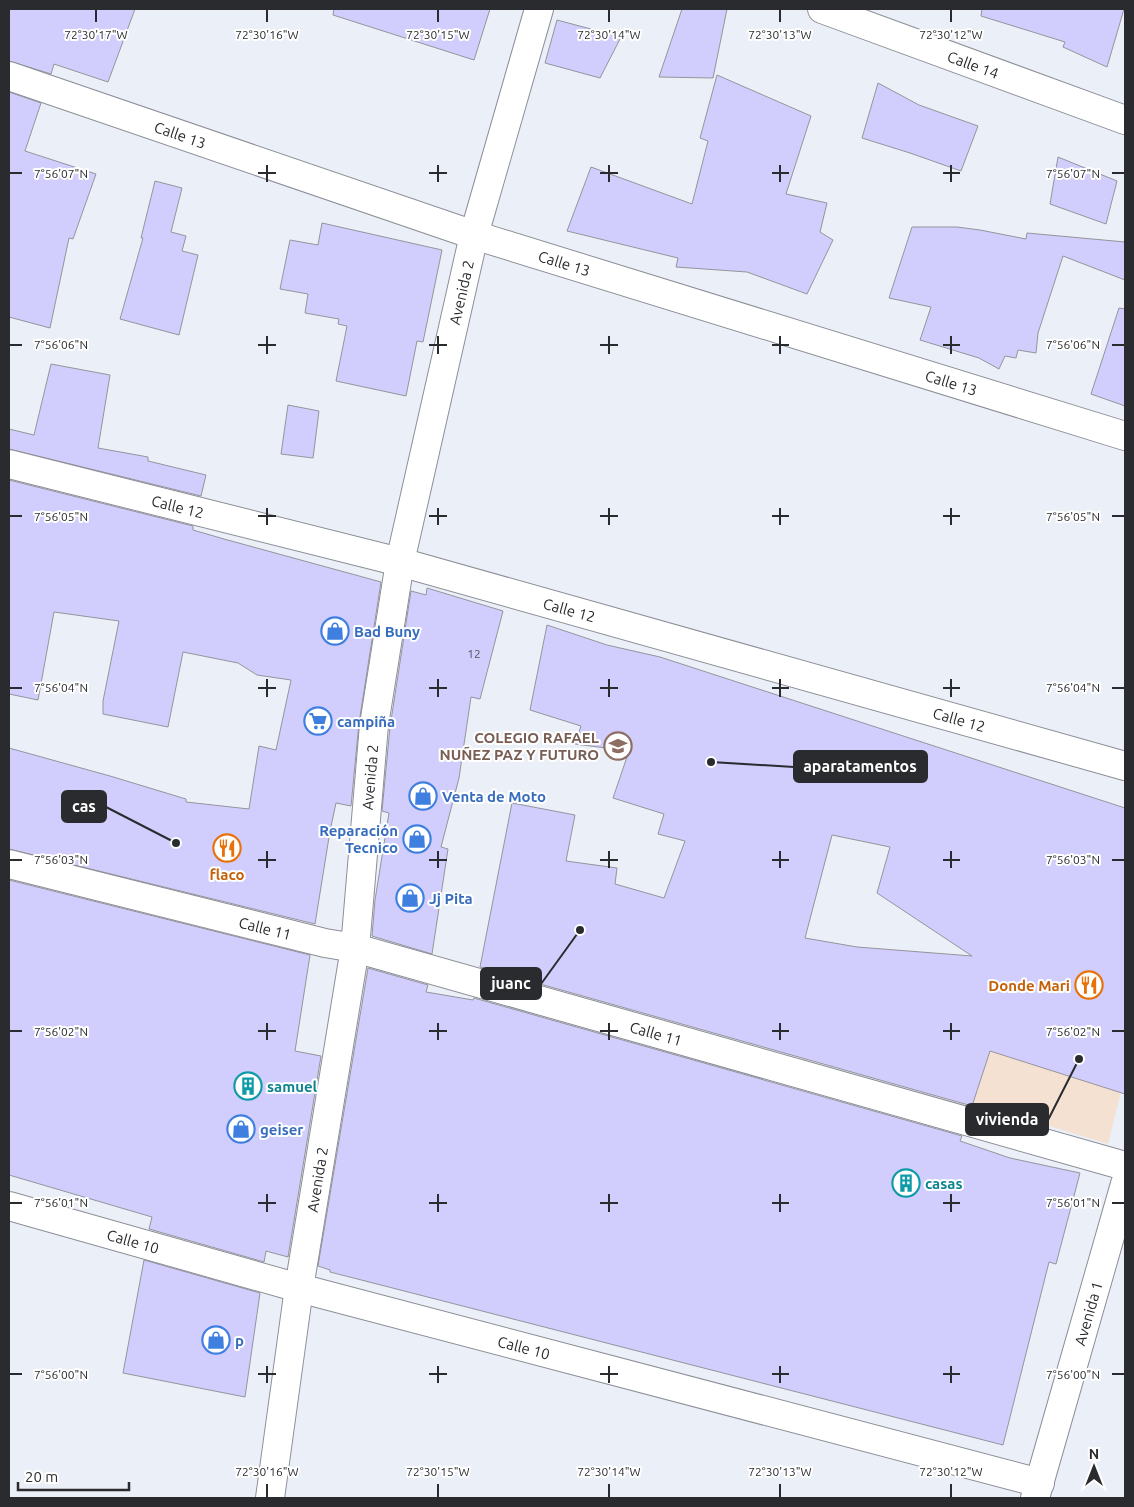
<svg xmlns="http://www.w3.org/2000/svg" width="1134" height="1507" viewBox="0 0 1134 1507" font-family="Ubuntu,sans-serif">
<rect width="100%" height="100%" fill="#ebeff7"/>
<path fill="#f5e1d2" d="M1024,947L1121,1092L1108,1144L973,1103Z"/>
<path fill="#d1cefd" stroke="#95949c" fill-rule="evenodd" d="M9,9H135L108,82L54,64L51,74L9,61Z
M334,9H490L474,60L333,15Z
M682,9H727L713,78L659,77Z
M982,9H1124L1107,67L1063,47L1065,42L981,16Z
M557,20L621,37L600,78L545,63Z
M717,75L811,116L786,194L827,203L820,232L833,240L807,294L747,272L676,267L678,258L567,231L591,167L692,204L708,141L700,138Z
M878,83L919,105L978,126L961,171L910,153L862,138Z
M9,92L41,103L25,151L96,174L73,239L69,238L50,328L9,317Z
M1058,157L1117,181L1106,224L1050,204Z
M155,181L182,188L171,232L186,236L182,251L198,255L179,335L120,319L143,238H141Z
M322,223L442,250L423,342L417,341L406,396L336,381L347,326L338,324L339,319L305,313L308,294L280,289L290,240L318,245Z
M912,227H957L980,230L1026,239L1027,233L1125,242V280L1063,256L1038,333L1036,353L1018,350L1016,358L1005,356L999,369L979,358L920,340L931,307L889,298Z
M1119,308L1125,309V406L1091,394Z
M51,364L110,375L98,448L148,457V461L206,475L201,496L9,449V429L34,435Z
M288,405L319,411L313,458L281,454Z
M9,480L193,526V530L224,539L381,582L359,723L351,806L336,803L330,831L315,924L9,849V748L110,776L186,799V802L249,809L259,746L276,750L291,680L257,675L238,663L183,652L168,727L103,714V701L119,621L54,612L38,700L9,694Z
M427,588L503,611L480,699L471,697L459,778L441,847L448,849L432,954L372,936L375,900L389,813L382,811L390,727L411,591L426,595Z
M547,625L607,645L660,657L1125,808V1094L990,1051L972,1106L480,967L512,803L575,815L566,861L617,868L615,884L664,898L685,841L658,834L664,814L613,798L629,751L575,744L581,726L530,710ZM832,835L890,847L877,893L972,956L857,947L805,938Z
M9,880L310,955L295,1051L321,1056L288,1257L266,1251L264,1262L149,1229L152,1217L9,1175Z
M368,968L428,985L426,992L473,1000L474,998L962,1136L960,1141L1010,1158L1080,1173L1056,1264L1049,1262L1003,1445L377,1284L330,1272V1270L318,1266Z
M144,1260L260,1293L245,1397L123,1373Z"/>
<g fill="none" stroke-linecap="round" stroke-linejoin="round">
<g stroke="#8c8f97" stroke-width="30">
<g id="minor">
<path id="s1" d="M822,9L1125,120"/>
<path id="s2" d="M9,76L474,235L1125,436"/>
<path id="s3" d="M9,464L400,562L1125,766"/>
<path id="s4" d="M9,864L325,943L355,948L1125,1166"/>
<path id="s5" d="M9,1206L299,1288L1040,1483"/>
<path id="s6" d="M1035,1498L1125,1184"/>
</g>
</g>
<g stroke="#8c8f97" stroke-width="30">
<g id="tertiary">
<path id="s7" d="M270,1498L299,1288L355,948L374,725L400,562L474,235L539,9"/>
</g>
</g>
<use href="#minor" stroke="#fff" stroke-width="28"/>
<use href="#tertiary" stroke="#fff" stroke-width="28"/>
</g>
<path fill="none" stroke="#2a2b2e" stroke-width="2" d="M96,10V22M267,10V22M438,10V22M609,10V22M780,10V22M951,10V22M267,165V182M438,165V182M609,165V182M780,165V182M951,165V182M10,173H22M258,173H276M429,173H447M600,173H618M772,173H789M943,173H960M1112,173H1124M267,336V354M438,336V354M609,336V354M780,336V354M951,336V354M10,345H22M258,345H276M429,345H447M600,345H618M772,345H789M943,345H960M1112,345H1124M267,508V525M438,508V525M609,508V525M780,508V525M951,508V525M10,516H22M258,516H276M429,516H447M600,516H618M772,516H789M943,516H960M1112,516H1124M267,679V697M438,679V697M609,679V697M780,679V697M951,679V697M10,688H22M258,688H276M429,688H447M600,688H618M772,688H789M943,688H960M1112,688H1124M267,851V868M438,851V868M609,851V868M780,851V868M951,851V868M10,860H22M258,860H276M429,860H447M600,860H618M772,860H789M943,860H960M1112,860H1124M267,1023V1040M438,1023V1040M609,1023V1040M780,1023V1040M951,1023V1040M10,1031H22M258,1031H276M429,1031H447M600,1031H618M772,1031H789M943,1031H960M1112,1031H1124M267,1194V1212M438,1194V1212M609,1194V1212M780,1194V1212M951,1194V1212M10,1203H22M258,1203H276M429,1203H447M600,1203H618M772,1203H789M943,1203H960M1112,1203H1124M267,1366V1383M438,1366V1383M609,1366V1383M780,1366V1383M951,1366V1383M10,1374H22M258,1374H276M429,1374H447M600,1374H618M772,1374H789M943,1374H960M1112,1374H1124M267,1484V1497M438,1484V1497M609,1484V1497M780,1484V1497M951,1484V1497"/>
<defs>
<g id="shop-ring" transform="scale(1.4375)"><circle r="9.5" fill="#fff" stroke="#3f7fe0" stroke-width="1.5"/><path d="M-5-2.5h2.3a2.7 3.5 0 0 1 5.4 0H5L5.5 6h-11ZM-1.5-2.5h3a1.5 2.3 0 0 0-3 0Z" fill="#3f7fe0"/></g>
<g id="supermarket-ring" transform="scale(1.4375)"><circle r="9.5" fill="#fff" stroke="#3f7fe0" stroke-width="1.5"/><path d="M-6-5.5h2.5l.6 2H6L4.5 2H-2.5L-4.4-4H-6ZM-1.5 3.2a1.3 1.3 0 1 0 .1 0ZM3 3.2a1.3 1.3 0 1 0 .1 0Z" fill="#3f7fe0"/></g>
<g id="school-ring" transform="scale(1.4375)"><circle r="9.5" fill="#fff" stroke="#8d6e63" stroke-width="1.5"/><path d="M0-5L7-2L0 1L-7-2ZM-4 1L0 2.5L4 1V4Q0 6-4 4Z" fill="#8d6e63"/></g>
<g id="restaurant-ring" transform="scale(1.4375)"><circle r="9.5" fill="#fff" stroke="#e8710a" stroke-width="1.5"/><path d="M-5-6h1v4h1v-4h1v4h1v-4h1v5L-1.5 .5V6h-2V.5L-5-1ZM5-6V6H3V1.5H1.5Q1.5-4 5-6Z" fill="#e8710a"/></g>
<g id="building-ring" transform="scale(1.4375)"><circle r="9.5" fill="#fff" stroke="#0f9aa8" stroke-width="1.5"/><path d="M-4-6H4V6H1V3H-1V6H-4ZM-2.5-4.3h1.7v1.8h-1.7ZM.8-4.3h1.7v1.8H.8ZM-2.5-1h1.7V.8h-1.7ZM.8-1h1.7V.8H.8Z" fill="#0f9aa8"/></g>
</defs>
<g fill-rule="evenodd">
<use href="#shop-ring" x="335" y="631"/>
<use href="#supermarket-ring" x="318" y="721"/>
<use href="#school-ring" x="618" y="746"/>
<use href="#shop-ring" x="423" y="796"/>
<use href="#shop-ring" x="417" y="839"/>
<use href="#restaurant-ring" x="227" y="848"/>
<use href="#shop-ring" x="410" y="898"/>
<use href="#restaurant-ring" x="1089" y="985"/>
<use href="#building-ring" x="248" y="1086"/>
<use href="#shop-ring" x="241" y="1129"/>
<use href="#building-ring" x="906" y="1183"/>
<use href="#shop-ring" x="216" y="1340"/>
</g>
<g text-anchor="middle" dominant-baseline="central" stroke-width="4" stroke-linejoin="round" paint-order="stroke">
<g font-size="12" fill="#545462">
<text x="474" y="653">12</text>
</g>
<g font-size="15" fill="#2a2b2e" stroke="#fff">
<text stroke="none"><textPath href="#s1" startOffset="161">Calle 14</textPath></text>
<text stroke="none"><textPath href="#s2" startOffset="181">Calle 13</textPath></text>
<text stroke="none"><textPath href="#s2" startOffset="586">Calle 13</textPath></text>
<text stroke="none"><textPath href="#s7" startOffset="1222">Avenida 2</textPath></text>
<text stroke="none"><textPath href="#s2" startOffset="991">Calle 13</textPath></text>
<text stroke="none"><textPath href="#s3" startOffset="174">Calle 12</textPath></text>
<text stroke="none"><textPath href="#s3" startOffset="579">Calle 12</textPath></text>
<text stroke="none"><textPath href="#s3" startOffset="984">Calle 12</textPath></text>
<text stroke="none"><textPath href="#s7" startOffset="728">Avenida 2</textPath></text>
<text stroke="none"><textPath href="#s4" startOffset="264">Calle 11</textPath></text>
<text stroke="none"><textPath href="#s4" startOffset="669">Calle 11</textPath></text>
<text stroke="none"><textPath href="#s7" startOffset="322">Avenida 2</textPath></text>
<text stroke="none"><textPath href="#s5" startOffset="129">Calle 10</textPath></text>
<text stroke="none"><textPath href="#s6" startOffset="192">Avenida 1</textPath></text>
<text stroke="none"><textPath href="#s5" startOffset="534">Calle 10</textPath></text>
</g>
<g font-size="15" font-weight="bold" fill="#366cbe" stroke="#fff" text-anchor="start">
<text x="354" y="631">Bad Buny</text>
<text x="337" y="721">campiña</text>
<text x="442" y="796">Venta de Moto</text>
<text x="398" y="830" text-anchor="end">Reparación<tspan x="398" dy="17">Tecnico</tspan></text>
<text x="429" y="898">Jj Pita</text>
<text x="260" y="1129">geiser</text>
<text x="235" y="1340">p</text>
</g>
<g font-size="15" font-weight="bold" fill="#785e54" stroke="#fff" text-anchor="end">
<text x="599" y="737">COLEGIO RAFAEL<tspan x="599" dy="17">NUÑEZ PAZ Y FUTURO</tspan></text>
</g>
<g font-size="15" font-weight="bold" fill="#c56008" stroke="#fff">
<text x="227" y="874">flaco</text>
<text x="1070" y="985" text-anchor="end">Donde Mari</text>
</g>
<g font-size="15" font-weight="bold" fill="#0d838f" stroke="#fff" text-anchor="start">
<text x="267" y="1086">samuel</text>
<text x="925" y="1183">casas</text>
</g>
</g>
<g font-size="12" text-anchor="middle" fill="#2a2b2e" stroke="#fff" stroke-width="4" stroke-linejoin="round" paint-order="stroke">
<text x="96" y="39">72°30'17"W</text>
<text x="267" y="39">72°30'16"W</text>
<text x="438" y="39">72°30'15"W</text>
<text x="609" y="39">72°30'14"W</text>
<text x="780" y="39">72°30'13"W</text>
<text x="951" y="39">72°30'12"W</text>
<text x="61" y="178">7°56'07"N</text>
<text x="1073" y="178">7°56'07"N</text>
<text x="61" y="349">7°56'06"N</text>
<text x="1073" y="349">7°56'06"N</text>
<text x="61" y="521">7°56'05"N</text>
<text x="1073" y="521">7°56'05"N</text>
<text x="61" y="692">7°56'04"N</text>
<text x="1073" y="692">7°56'04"N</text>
<text x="61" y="864">7°56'03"N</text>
<text x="1073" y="864">7°56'03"N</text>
<text x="61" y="1036">7°56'02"N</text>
<text x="1073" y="1036">7°56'02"N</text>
<text x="61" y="1207">7°56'01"N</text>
<text x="1073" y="1207">7°56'01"N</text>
<text x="61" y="1379">7°56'00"N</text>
<text x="1073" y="1379">7°56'00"N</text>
<text x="267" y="1476">72°30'16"W</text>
<text x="438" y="1476">72°30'15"W</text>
<text x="609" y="1476">72°30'14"W</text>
<text x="780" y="1476">72°30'13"W</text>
<text x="951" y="1476">72°30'12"W</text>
</g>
<path fill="none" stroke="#2a2b2e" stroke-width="2" d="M711 762L794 767M176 843L106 807M580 930L541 984M1079 1059L1048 1120"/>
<g fill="#2a2b2e" stroke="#fff" stroke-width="2">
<circle cx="711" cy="762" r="5"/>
<circle cx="176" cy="843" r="5"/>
<circle cx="580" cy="930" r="5"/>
<circle cx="1079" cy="1059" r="5"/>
</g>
<g fill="#2a2b2e" stroke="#2a2b2e" stroke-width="2">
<rect x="794" y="751" width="133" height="31" rx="5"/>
<rect x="62" y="791" width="44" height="31" rx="5"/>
<rect x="481" y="968" width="60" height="31" rx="5"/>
<rect x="966" y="1104" width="82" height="31" rx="5"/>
</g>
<g font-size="16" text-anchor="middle" font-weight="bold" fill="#fff">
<text x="860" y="772">aparatamentos</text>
<text x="84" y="812">cas</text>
<text x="511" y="989">juanc</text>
<text x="1007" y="1125">vivienda</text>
</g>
<rect width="1134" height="1507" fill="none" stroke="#2a2b2e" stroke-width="20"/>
<g transform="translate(1094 1467)" stroke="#ffffff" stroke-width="4" paint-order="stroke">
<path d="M0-4L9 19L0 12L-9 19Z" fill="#2a2b2e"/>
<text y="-8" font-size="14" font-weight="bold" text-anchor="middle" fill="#2a2b2e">N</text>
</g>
<path d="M18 1482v8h111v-8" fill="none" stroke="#2a2b2e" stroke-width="2.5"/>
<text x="25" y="1482" font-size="15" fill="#2a2b2e" stroke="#ffffff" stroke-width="4" paint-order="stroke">20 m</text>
</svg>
